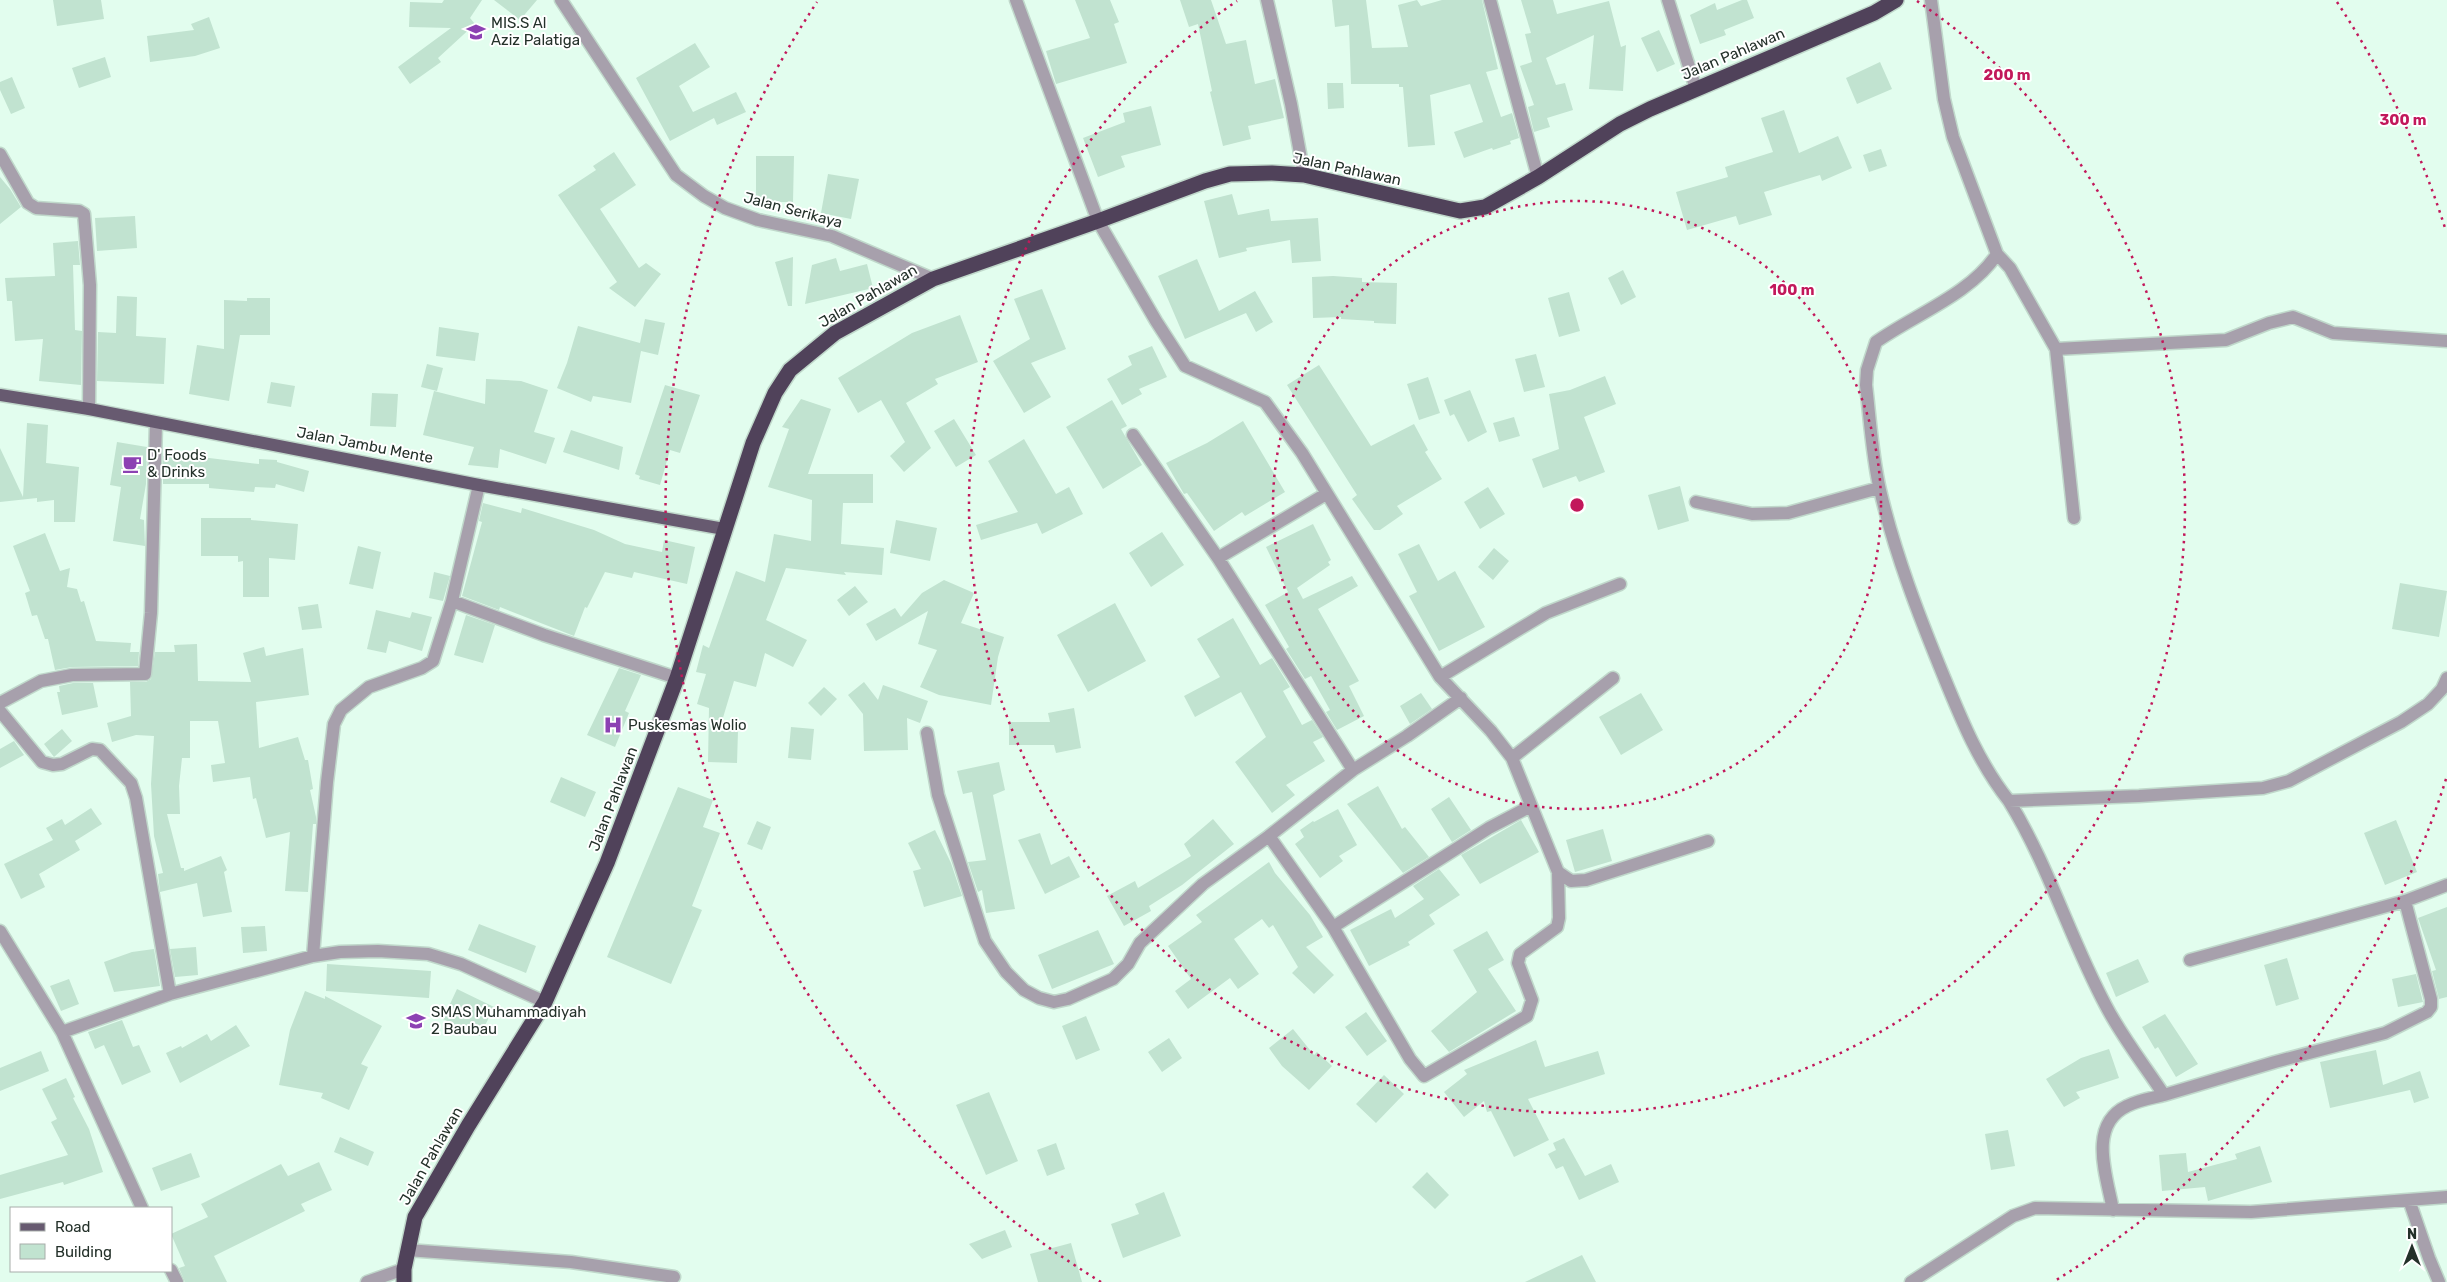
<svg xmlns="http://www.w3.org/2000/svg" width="2447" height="1282" viewBox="0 0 2447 1282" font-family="Rubik,sans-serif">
<rect width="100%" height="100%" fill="#e2fdee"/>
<path fill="#c1e3d0" d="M53,0H101L104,19L57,26Z
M444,0H482L470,18L475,24L438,58L441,62L410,84L398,67L451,28L409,27L410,2L442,3Z
M494,0H537L520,20Z
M1075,0H1110L1119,22L1114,24L1127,63L1056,84L1046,51L1090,38Z
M1180,0H1211L1226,44L1246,40L1255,84L1275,79L1284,118L1248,126L1251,139L1223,146L1210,92L1212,91L1198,24L1189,27Z
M1332,0H1366L1372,48L1408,47L1398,5L1417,0L1421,6L1442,0H1482L1498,69L1486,72L1501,117L1512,113L1519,138L1510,141L1511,144L1493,150L1492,148L1464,158L1454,132L1483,122L1470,84L1430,95L1435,145L1408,147L1403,87H1399V84H1351L1349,25L1335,27Z
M1521,0H1553L1557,14L1609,1L1621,47L1626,45L1623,91L1589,89L1594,35L1546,58L1556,85L1565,83L1573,110L1547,118L1550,127L1534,132L1528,107L1534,105L1520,66L1532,62L1525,34L1531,33Z
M1742,0H1747L1754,18L1724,30L1726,35L1700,44L1690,15L1715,3L1717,10Z
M209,17L220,48L195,56L150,62L147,36L194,30L191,24Z
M1659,30L1675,64L1657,72L1641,38Z
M695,43L710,67L679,86L693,112L736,92L746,112L717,125L714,118L670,141L636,78Z
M105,57L111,77L79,88L72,68Z
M1880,62L1892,89L1857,104L1846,78Z
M12,77L25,108L11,114L0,90V82Z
M1327,83H1343L1344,108L1328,109Z
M1151,106L1161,145L1121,156L1125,167L1098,177L1083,138L1125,122L1123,113Z
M1784,110L1799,153L1838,136L1852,168L1822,181L1820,175L1764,192L1772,215L1739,225L1736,216L1687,230L1676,192L1728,177L1725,167L1773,152L1761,118Z
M1881,149L1887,166L1869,172L1863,155Z
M614,152L636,185L600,209L639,268L646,263L661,274L635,307L609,288L617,282L558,195L596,170L593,166Z
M756,156H794L793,202H756Z
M828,174L859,179L851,219L821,213Z
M0,177L10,189L21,207L0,224Z
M1232,194L1238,215L1269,209L1271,221L1318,218L1321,261L1292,263L1290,240L1246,248L1247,251L1219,258L1204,201Z
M135,216L137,248L97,251L95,218Z
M78,241L80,265H73L75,330L82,331L81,385L39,381L43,339L15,341L12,301H7L5,278L55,276L53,243Z
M793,257L792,306H788L775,262Z
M836,258L840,271L867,264L873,288L805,304L812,265Z
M1197,259L1219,311L1255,291L1273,322L1256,332L1246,313L1185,339L1158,276Z
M1623,270L1636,297L1621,305L1608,278Z
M1333,276L1362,278V282L1397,283L1396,324L1374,323V321L1341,319V317L1313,318L1312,277Z
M1042,289L1066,349L1031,363L1051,397L1024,413L993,361L1030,339L1014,299Z
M1569,292L1580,331L1559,337L1548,298Z
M117,296L137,297L136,336L166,338L164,384L97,381L98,332L116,333Z
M247,298H270V335H240L229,401L189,394L197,345L224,349V300L247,301Z
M960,315L978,362L935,379L938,384L906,403L931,448L904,472L890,456L905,442L881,400L858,413L838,378L912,333Z
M645,319L665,323L658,355L641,351L631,403L593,396L591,402L557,388L567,363L578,326L640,343Z
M439,327L479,333L475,361L436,356Z
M1152,346L1167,377L1139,389L1142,394L1122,405L1107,379L1132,365L1128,356Z
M1536,354L1545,387L1524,392L1515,359Z
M427,364L443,368L437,391L421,387Z
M1319,365L1371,446L1414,424L1428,450L1425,452L1442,479L1397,506L1403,514L1380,530H1374L1352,499L1357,495L1287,385Z
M1605,376L1616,404L1584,417L1605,472L1579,482L1576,476L1543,488L1532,459L1559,449L1549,394L1570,390Z
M1428,377L1440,413L1419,420L1407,384Z
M486,379L521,381L548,390L534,432L555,438L546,464L500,449L498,468L468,465L474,447L423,435L434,391L485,404Z
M271,382L295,386L291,407L267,403Z
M665,385L700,395L680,453L670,450L660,485L639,479L640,476L635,474Z
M1470,390L1487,432L1468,442L1454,414L1450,416L1444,400Z
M372,393L398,394L396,427L370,426Z
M801,399L831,409L808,474H873V503H843L841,544L884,548L882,575L844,572L846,575L786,568L766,620L807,640L793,667L765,653L756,687L734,681L719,731H738L737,763L708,762L709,708L697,704L706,674L696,672L703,645L709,648L736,571L765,582L774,534L811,541L812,500L768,487L789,429L782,427Z
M1112,400L1127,426L1121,429L1142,465L1103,489L1066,427Z
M1514,417L1520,436L1499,442L1493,423Z
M954,419L976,455L956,467L934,431Z
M1243,421L1285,492L1245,516L1242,512L1214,531L1187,493L1184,494L1166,463L1207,443Z
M27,423L48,425L46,463L79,467L75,522H54V500L37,502V498L0,502V448L23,497Z
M571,430L623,447L619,470L563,452Z
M1024,439L1056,494L1069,487L1083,514L1042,534L1037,523L981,540L976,525L1018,512L988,461Z
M117,442L147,447L146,484L140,519L144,520L145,546L113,541L121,487L110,485Z
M163,456H193L259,464V459L277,460V462L309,471L304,492L276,484L275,488L255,487L254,492L209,488V484H163Z
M1680,486L1689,521L1658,530L1648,495Z
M1488,487L1505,514L1480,529L1464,502Z
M483,503L521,513L522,508L594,530L625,544L662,552L664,540L695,547L687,584L634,572L632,578L605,572L587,608L585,607L574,636L500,607L499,610L462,596L482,522L479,521Z
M201,518H251V520L298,524L295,560L269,558V597H243V561L238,562V556H201Z
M896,520L937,528L930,561L890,553Z
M1313,524L1331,560L1328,562L1330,565L1297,588L1303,599L1352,576L1358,586L1318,609L1359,681L1349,686L1364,716L1337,730L1326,712L1330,710L1311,676L1305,679L1286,649L1289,647L1265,605L1288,592L1266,547Z
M1162,532L1184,565L1151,587L1129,553Z
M45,533L60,571L70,568L67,587L77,589L81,602L84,601L96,641L131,643L130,652H139L138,666L72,667L55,670L48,639H45L37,615L32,616L25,593L30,591L13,546Z
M1419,544L1438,581L1455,571L1485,627L1439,651L1409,596L1417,592L1398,554Z
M358,546L381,552L373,589L349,584Z
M1494,548L1509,561L1493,580L1478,567Z
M434,572L450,576L443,601L429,598Z
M944,580L974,593L961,623L1004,637L998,657L991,705L939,695L920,687L937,650L918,644L928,611L876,641L866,624L895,608L901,617L922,593Z
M2400,583L2447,591L2439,637L2392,629Z
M855,586L868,602L849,616L837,600Z
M1115,603L1146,661L1088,692L1057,635Z
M318,604L322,628L302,630L298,607Z
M376,610L410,618L412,612L432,617L422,651L389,641L386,653L367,649Z
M466,615L495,625L483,663L454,655Z
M1233,618L1260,665L1272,658L1290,687L1283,691L1302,725L1312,720L1323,737L1313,742L1325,761L1286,785L1295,795L1272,813L1235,762L1266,737L1241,692L1195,717L1184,696L1220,677L1197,639Z
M197,644L198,681L251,682L243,653L264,647L266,656L303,648L309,695L256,702L259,748L298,737L305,760H308L313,789L310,790L316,817V824H313L308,892L285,891L290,832L266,838L256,798L253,799L250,777L213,782L211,765L225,763L218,721H190V758H182L179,786L180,814H167L181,868H184V871L221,856L227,870L224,872L232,912L203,917L197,883L160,892L158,874L163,873L154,836L151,784L154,736L136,735L112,742L107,723L131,716L130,682H146L151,679L155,652H175L174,645Z
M619,668L641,675L625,711L629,713L615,747L587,735Z
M864,682L878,700L883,685L928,701L920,723L907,718L908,750L864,751L863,714L848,695Z
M73,683H93L98,707L62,715L57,692H60L59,686Z
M824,687L837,699L821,716L808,703Z
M1421,693L1432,709L1410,724L1400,706Z
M1641,693L1663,730L1621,755L1599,717Z
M1074,708L1081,748L1056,753L1054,745H1009V722H1050L1048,713Z
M791,727L814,729L811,760L788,758Z
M62,729L72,741L54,757L44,744Z
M14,741L24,755L0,768V749Z
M999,762L1005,790L993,795L1015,909L986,913L982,890L978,892L968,862L986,860L972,792L963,794L957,771Z
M561,777L596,792L585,817L550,802Z
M1378,786L1402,829L1405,827L1429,857L1403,873L1347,804Z
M678,787L713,800L703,827L720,833L692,906L702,910L671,984L607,957Z
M1449,797L1471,830L1452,842L1431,809Z
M91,808L102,824L75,841L80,850L39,874L45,887L21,899L4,864L53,840L46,828L62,819L65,825Z
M1338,809L1357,845L1339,856L1343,861L1320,878L1295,844L1304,837L1300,830L1313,821L1314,822Z
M1213,819L1234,844L1182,885L1149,906L1151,911L1124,926L1107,896L1135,881L1138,888L1191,856L1184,844Z
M1521,820L1539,852L1480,884L1461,855Z
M2396,820L2417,872L2385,885L2364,833Z
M757,821L771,827L762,850L747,844Z
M1603,829L1612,861L1575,872L1566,840Z
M935,830L951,863L962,896L924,907L913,871L921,869L908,843Z
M1040,833L1051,865L1069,856L1080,877L1045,894L1018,840Z
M1269,862L1275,873L1310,915L1323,937L1306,947L1334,975L1314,994L1292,973L1298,967L1273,925L1269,928L1262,919L1234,939L1259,974L1238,989L1230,978L1188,1009L1175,991L1191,979L1168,946L1202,922L1196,915Z
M1439,869L1460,895L1429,915L1435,924L1408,942L1410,945L1369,966L1350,930L1391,909L1395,918L1424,899L1413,886Z
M2447,907V997L2439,999L2432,971L2436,970L2418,918Z
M479,924L536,946L526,973L468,950Z
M265,926L267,951L243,953L241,927Z
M1098,930L1114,964L1052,989L1038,955Z
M1487,931L1504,960L1488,969L1516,1011L1449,1052L1431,1031L1477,992L1453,950Z
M196,947L198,975L175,977L170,949Z
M154,949L160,986L114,992L104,962L132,952Z
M2287,958L2299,999L2276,1006L2264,965Z
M2138,959L2149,982L2116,997L2106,973Z
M327,964L431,971L429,998L326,991Z
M2416,974L2423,1002L2398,1007L2392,979Z
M69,979L79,1004L61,1011L50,986Z
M457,989L494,1007L480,1036L443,1019Z
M305,991L325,999V996L382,1026L361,1064L368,1067L349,1110L321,1098L323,1093L279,1085L290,1030Z
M1366,1012L1387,1041L1367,1056L1345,1027Z
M2165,1014L2198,1064L2176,1077L2158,1047L2155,1049L2142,1027Z
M1086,1016L1100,1050L1076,1060L1062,1026Z
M122,1020L133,1047L139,1045L151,1072L122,1085L104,1045L95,1049L88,1032Z
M236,1025L250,1046L180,1083L166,1053L181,1046L182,1048L207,1034L211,1041Z
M1293,1029L1314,1055L1317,1052L1332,1066L1309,1090L1282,1066L1269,1048Z
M1169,1038L1182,1058L1162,1072L1148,1052Z
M1536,1040L1545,1067L1598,1051L1605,1074L1528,1099L1549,1140L1514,1157L1491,1111L1487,1112L1484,1101L1464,1117L1444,1092L1467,1074L1464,1070Z
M2109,1049L2119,1078L2076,1092L2080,1098L2064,1107L2046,1079L2081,1058Z
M2376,1050L2383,1085L2420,1071L2429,1098L2414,1103L2410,1090L2330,1108L2320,1062Z
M41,1051L49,1071L0,1091V1068Z
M1384,1075L1404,1094L1376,1123L1356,1104Z
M66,1078L75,1097L73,1098L89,1129L103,1172L64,1185L63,1182L0,1199V1175L68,1155L51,1122L57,1119L42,1089Z
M989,1092L1018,1161L986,1175L956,1105Z
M2008,1130L2015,1166L1991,1170L1985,1134Z
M340,1137L374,1152L368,1166L334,1152Z
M1564,1138L1585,1176L1611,1164L1619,1182L1579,1200L1563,1166L1556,1169L1548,1154L1556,1150L1553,1143Z
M1056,1143L1065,1169L1047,1176L1037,1150Z
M2260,1146L2272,1182L2208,1201L2205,1187L2162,1191L2159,1155L2186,1153L2188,1172L2237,1159L2235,1154Z
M191,1153L200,1177L161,1191L152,1168Z
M319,1162L332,1190L301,1204L305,1211L214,1256L227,1282H185L179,1268L185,1266L171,1234L208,1217L201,1204L281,1164L288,1176Z
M1427,1172L1449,1195L1435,1209L1412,1187Z
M1164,1192L1181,1236L1123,1258L1111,1224L1139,1214L1135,1204Z
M1005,1230L1012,1247L982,1259L969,1244Z
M1071,1243L1082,1282H1038L1030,1254Z
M1582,1255L1596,1282H1525Z"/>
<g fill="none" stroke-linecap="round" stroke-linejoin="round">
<g stroke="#c0d8cb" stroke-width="15">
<path id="minor" d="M561,0L676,175L704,196L725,208L758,220L832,236L933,279
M1016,0L1098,221L1156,321L1185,366L1265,402L1302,453L1440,677L1546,613L1620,584
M1267,0L1291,104L1304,175
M1490,0L1538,177
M1668,0L1696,89
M1931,0L1944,99L1953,137L1997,254C1971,294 1914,315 1876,342L1867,370L1866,385C1870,419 1872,456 1880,490C1895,554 1919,616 1944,677C1962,721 1979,763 2009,801L2139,796L2263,788L2289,781L2401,722L2428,704L2442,689L2447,678
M0,154L28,203L36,208L79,211L84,214L90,285L89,409
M1997,254L2010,268L2056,349L2074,518
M2056,349L2226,340L2269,323L2293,317L2333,333L2447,341
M1133,435L1218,558L1353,770
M1696,502L1752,514L1788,513L1879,488
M1218,558L1326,494
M452,601L544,635L677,678
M1440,677L1491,731L1512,758L1558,872L1559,918L1557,927L1520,954L1518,963L1532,1000L1527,1016L1424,1076L1410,1059L1333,927L1269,836L1353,770L1407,736L1461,698
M0,703L41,681L72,675L145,674L151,613L156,423
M0,711L42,762L53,765L62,764L92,749L100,750L131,783L136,798L170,994
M927,733L938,795L985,941L1006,972L1024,990L1039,998L1054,1002L1068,999L1113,979L1128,964L1140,943L1203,884L1269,836
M1512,758L1613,678
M2009,801C2049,866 2070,939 2106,1006C2122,1037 2145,1066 2164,1095C2152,1098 2138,1100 2127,1106C2087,1125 2107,1177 2113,1210
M1558,872L1571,881L1586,880L1708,841
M1333,927L1489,828L1531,806
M0,931L62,1032
M313,956L327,782L334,724L341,710L369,687L422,668L433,661L452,601L479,485
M2190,960L2405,901L2447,885
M2164,1095L2275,1062L2385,1033L2427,1012L2431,1007V999L2405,901
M2409,1200L2429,1258L2439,1282
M142,1208L62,1032L170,994L313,956L340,952L378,951L428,954L461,964L545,1002
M407,1250L571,1262L674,1277
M171,1270L177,1282
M367,1282L404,1269
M1911,1282L2013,1216L2035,1208L2251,1212L2447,1197"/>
</g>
<g stroke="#c0d8cb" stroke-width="15">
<path id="major" d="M0,395L89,409L479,485L724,529"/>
</g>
<g stroke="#c0d8cb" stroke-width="18">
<path id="highway" d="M404,1282V1269L415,1217L468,1126L545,1002L607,863L677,678L753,443L775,393L790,370L835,333L933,279L1098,221L1205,181L1230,174L1272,173L1304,175L1460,211L1485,207L1538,177L1620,124L1650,109L1874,13L1896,0"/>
</g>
<use href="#minor" stroke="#a7a0ac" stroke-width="12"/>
<use href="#major" stroke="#675a70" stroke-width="12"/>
<use href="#highway" stroke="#50425a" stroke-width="15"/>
</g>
<g fill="none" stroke="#c2185b" stroke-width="2.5" stroke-dasharray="2.5 5">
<circle cx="1577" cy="505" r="304"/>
<path d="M1917 1A608 608 0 1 1 1237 1"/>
<path d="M2446 779A911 911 0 0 1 2053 1282M1101 1282A911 911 0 0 1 817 2M2337 2A911 911 0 0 1 2446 231"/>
</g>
<defs>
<g id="school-bare" transform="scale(1.5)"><path d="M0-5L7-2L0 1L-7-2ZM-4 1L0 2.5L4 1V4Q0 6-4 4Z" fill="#8c41b3" stroke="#fff" stroke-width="2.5" paint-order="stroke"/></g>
<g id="cafe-bare" transform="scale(1.5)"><path d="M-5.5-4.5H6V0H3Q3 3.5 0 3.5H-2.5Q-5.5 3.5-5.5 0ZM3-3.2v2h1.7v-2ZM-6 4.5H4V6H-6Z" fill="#8c41b3" stroke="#fff" stroke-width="2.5" paint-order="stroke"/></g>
<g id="hospital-bare" transform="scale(1.5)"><path d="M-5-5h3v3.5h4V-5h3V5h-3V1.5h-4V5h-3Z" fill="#8c41b3" stroke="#fff" stroke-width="2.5" paint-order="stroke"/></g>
</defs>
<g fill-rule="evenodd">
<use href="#school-bare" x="476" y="32"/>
<use href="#cafe-bare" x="132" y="464"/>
<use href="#hospital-bare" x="613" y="725"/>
<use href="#school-bare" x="416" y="1021"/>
</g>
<g text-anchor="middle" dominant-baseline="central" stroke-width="4" stroke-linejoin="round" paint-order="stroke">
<g font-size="15" fill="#24312a" stroke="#fff" text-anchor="start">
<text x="491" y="23">MIS.S Al<tspan x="491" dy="17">Aziz Palatiga</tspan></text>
<text x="147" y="455">D' Foods<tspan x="147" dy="17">&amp; Drinks</tspan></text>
<text x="628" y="725">Puskesmas Wolio</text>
<text x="431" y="1012">SMAS Muhammadiyah<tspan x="431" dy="17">2 Baubau</tspan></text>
</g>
<g font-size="15" fill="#24312a" stroke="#fff">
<text transform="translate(1733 54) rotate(-23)">Jalan Pahlawan</text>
<text transform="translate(1347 169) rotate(12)">Jalan Pahlawan</text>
<text transform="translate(793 210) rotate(15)">Jalan Serikaya</text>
<text transform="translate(868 296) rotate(-30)">Jalan Pahlawan</text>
<text transform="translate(365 445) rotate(11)">Jalan Jambu Mente</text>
<text transform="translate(613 799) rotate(-69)">Jalan Pahlawan</text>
<text transform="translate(431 1156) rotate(-60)">Jalan Pahlawan</text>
</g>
</g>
<circle cx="1577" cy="505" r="8" fill="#c2185b" stroke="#fff" stroke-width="2.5"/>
<g font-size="15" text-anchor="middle" font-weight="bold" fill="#c2185b" stroke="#fff" stroke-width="4" stroke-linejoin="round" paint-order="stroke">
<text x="2007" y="80">200 m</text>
<text x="2403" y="125">300 m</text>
<text x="1792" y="295">100 m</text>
</g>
<rect x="10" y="1207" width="162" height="65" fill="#ffffff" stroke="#a7adaa"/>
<rect x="20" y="1223" width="25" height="8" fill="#675a70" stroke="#a7adaa"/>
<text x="55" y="1232" font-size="15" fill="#24312a">Road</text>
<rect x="20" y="1244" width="25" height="15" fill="#c1e3d0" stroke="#a7adaa"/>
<text x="55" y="1257" font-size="15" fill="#24312a">Building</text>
<g transform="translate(2412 1247)" stroke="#ffffff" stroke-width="4" paint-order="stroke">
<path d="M0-4L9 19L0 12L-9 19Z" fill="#24312a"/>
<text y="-8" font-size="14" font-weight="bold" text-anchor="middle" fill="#24312a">N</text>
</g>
</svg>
